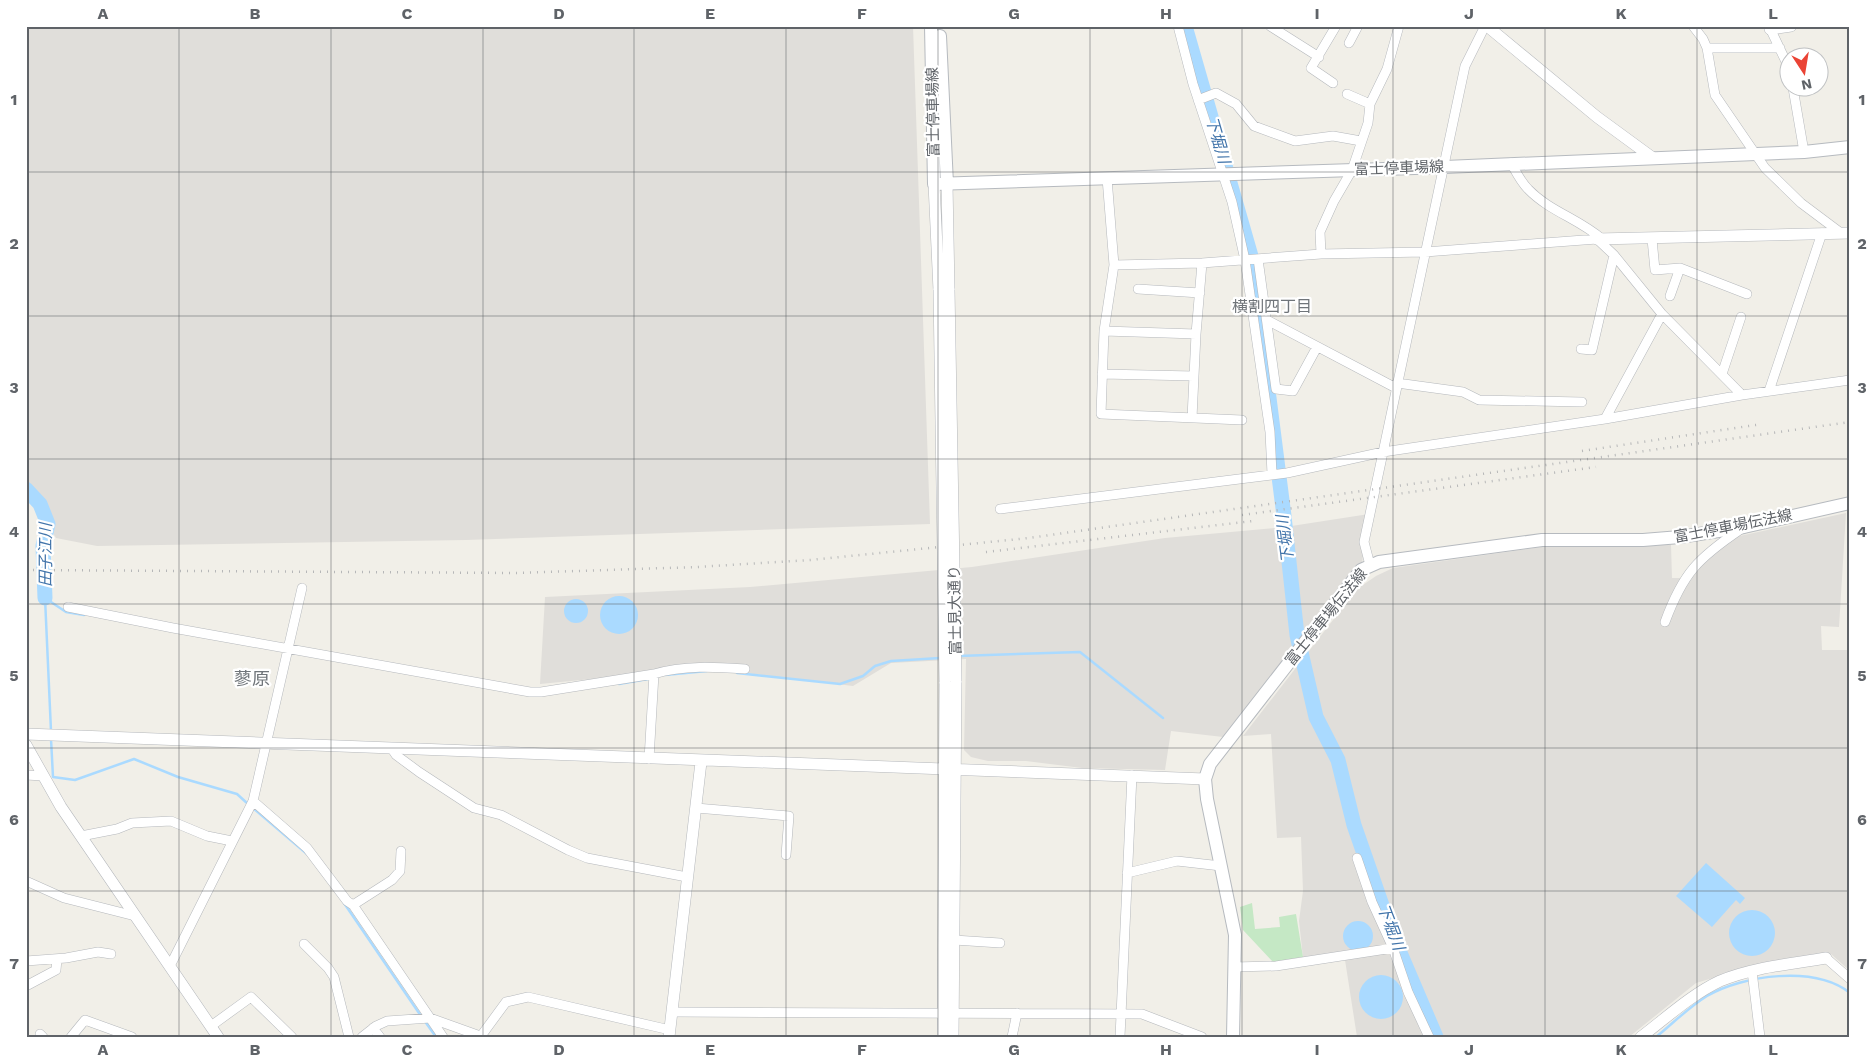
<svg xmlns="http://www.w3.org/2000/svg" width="1876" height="1063" viewBox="0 0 1876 1063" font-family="'Work Sans','Noto Sans JP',sans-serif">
<rect width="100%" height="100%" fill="#f1efe8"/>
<path fill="#e0deda" d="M26,26H913L930,524L466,540L97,546L56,538L26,489Z
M1846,513L1839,627L1821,626L1822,650H1850V971L1831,954L1775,962L1723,975L1696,983L1629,1037H1357L1345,960L1303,958L1299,921L1303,891L1301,837L1277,838L1271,734L1243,736L1357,589L1376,576L1393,568L1542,547L1671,545L1672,578H1683L1721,540Z
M1369,514L1362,563L1223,737L1171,731L1165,770L1082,768L1026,761H988L971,757L964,750L966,659L891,663L853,686L705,668L540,684L545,597L750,587L972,567L1165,538L1285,527Z"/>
<path fill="#c5e8c5" d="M1252,903L1255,929L1280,927L1279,917L1296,914L1303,957L1273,962L1243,930L1240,907Z"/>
<path fill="#aadaff" d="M600 615a19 19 0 1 1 38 0a19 19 0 1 1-38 0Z
M564 611a12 12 0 1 1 24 0a12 12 0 1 1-24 0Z
M1706,863L1745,898L1740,904L1736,900L1712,927L1676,896Z
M1729 933a23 23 0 1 1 46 0a23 23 0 1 1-46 0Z
M1343 936a15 15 0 1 1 30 0a15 15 0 1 1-30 0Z
M1359 997a22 22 0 1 1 44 0a22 22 0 1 1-44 0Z"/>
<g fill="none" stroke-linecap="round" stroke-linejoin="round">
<path stroke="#aadaff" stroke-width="2.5" d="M45,598L66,612L84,615
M45,598L51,731
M958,656L1080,652L1163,718
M737,673L840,684L863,676L875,666L891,661L940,658
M665,675L707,671
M619,684L648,679
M51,739L53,777L75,780L134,759L178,777L237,794L248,804
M253,808L307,854
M344,903L421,1016
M424,1020L436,1037
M1656,1037C1672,1024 1689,1007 1707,996C1743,975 1815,965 1850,993"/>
<path stroke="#aadaff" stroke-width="15" d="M1185,26L1251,256L1284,516L1297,635L1316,717L1338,760L1354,825L1392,934L1436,1037
M26,489L40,504L48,524L43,546L45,598"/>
<g stroke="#b5b8bc" stroke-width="10">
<path id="minor" d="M1178,26L1193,84L1232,202L1245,260L1270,432L1272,474
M1270,26L1319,57
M1693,26L1703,39L1707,48L1715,95L1765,168L1801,203L1841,233
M1769,26L1788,66
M1349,43L1358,26
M1707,48H1780
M1333,83L1311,68L1336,26
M1793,88L1804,152
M1347,94L1370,104
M1198,100L1216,93L1236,104L1254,126L1295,141L1333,136L1361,141
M1511,163C1516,172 1521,182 1528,189C1549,211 1579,219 1602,239
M1107,178L1114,265L1104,331L1101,414L1242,420
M1652,239L1655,270L1680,268L1747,294
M1321,254L1320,232L1334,201L1352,170L1368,123L1370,104L1387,69L1399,26
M1258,259L1276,389L1293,391L1317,347
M1114,265L1202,263L1321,254L1425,252L1597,239L1614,255L1662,314L1742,395
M1138,289L1200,293
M1670,296L1680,268
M1267,320L1396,388
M1104,331L1196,334
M1581,349L1592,350L1614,255
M1102,374L1194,376
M1722,374L1741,317
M1397,383L1463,392L1479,400L1582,402
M1769,391L1822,233
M1192,418L1196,334L1202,263
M1605,419L1662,314
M1000,509L1287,473L1383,452L1605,419L1742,395L1850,380
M1370,565L1364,542L1465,66L1485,26
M68,607L173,628L530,692H541L654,674
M1665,622C1683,573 1698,558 1741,529
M392,749L396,755L419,772L474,808L501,815L568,850L587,858L687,877
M649,759L654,674C684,665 715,667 745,669
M26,775L43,776
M253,801L307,848L347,901L353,905
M696,808L789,816L786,855
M81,836L117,829L132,823L171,821L207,836L232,841
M401,851L400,871L392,880L353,905L443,1037
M1357,858L1372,902L1393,948L1408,992L1429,1037
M1127,873L1177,861L1221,866
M26,881L64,898L135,916
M954,940L1000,943
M304,944L328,968L334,977L349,1037
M1826,958L1850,979
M26,961L66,958L98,952L111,954
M170,966L253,801L302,588
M1234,967L1276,966L1393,948
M1752,971L1760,1037
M26,986L56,970L57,959
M672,1012L1142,1014L1202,1037
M211,1026L251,997L292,1037
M373,1028L380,1037
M40,1034L43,1037
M481,1036L506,1002L528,997L670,1030
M71,1037L85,1020L132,1037
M362,1037L376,1026L387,1021L430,1018L483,1037
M1012,1037L1017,1013
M1120,1037L1132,775"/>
</g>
<g stroke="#b5b8bc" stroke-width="12">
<path id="tertiary" d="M1487,26L1597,117L1653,158
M1770,29L1791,26
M934,184L939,290
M947,184L949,290
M1597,239L1850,233
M26,734L1205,779
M26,745L61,807L218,1037
M669,1037L701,762
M943,1037L945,682
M953,1037L956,681
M1641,1037C1666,1018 1692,994 1720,981C1753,967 1792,964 1826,958"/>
</g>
<g stroke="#b6babf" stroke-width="14">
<path id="secondary" d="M931,26L934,184L1445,167L1804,152L1850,147
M940,36L947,184
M1233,1037L1235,935L1207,799L1205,779L1210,764L1361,570L1379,562L1542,540H1643L1680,537L1744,527L1850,503"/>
</g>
<use href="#minor" stroke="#fff" stroke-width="9"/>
<use href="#tertiary" stroke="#fff" stroke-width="11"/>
<use href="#secondary" stroke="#fff" stroke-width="12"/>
<path stroke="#b6b7b8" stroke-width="2.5" stroke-dasharray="1 6" stroke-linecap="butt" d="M1582,451L1762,424
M1242,515L1596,467
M986,552L1253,521
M26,570L516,573L697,567L810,560L1029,538L1850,422"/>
<g stroke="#b5b8bc" stroke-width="12" stroke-linecap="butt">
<path id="tertiary-bridge" d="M939,290L945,682
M949,290L956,681"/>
</g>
<use href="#tertiary-bridge" stroke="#fff" stroke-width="11"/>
</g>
<path fill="none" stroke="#5f6368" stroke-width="1" stroke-opacity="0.55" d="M179,26V1037M331,26V1037M483,26V1037M634,26V1037M786,26V1037M938,26V1037M1090,26V1037M1242,26V1037M1393,26V1037M1545,26V1037M1697,26V1037M26,172H1850M26,316H1850M26,459H1850M26,604H1850M26,748H1850M26,891H1850"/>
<g text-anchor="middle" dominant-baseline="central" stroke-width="4.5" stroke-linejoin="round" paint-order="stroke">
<g font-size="15" fill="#5f6368" stroke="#fff">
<text transform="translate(933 112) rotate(-91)">富士停車場線</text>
<text transform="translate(1399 168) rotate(-2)">富士停車場線</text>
<text transform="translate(1733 526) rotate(-11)">富士停車場伝法線</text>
<text transform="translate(955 610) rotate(-91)">富士見大通り</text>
<text transform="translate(1326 617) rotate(-51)">富士停車場伝法線</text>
</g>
<g font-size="16" font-style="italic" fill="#4174aa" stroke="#fff">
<text transform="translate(1218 140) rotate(74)">下堀川</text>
<text transform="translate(1285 539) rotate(-97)">下堀川</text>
<text transform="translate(45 555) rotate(-90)">田子江川</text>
<text transform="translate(1391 927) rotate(69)">下堀川</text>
</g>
<g font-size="16" fill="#70757a" stroke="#fff">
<text x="1272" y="306">横割四丁目</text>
</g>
<g font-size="18" fill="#70757a" stroke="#fff">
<text x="252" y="678">蓼原</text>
</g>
</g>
<rect width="1876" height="1063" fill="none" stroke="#ffffff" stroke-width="55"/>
<g transform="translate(1804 72) rotate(168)"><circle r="24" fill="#ffffff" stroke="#bfc1c3"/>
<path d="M0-4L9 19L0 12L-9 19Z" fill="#ea4335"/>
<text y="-8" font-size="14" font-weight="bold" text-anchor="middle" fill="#5f6368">N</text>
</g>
<rect x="28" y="28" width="1820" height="1008" fill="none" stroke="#5f6368" stroke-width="2"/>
<g font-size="16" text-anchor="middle" font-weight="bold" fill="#5f6368">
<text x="103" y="19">A</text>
<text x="255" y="19">B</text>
<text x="407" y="19">C</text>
<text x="559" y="19">D</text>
<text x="710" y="19">E</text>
<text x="862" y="19">F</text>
<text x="1014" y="19">G</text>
<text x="1166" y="19">H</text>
<text x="1317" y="19">I</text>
<text x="1469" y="19">J</text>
<text x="1621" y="19">K</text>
<text x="1773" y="19">L</text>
<text x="14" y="105">1</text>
<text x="1862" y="105">1</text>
<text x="14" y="249">2</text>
<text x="1862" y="249">2</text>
<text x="14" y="393">3</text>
<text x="1862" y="393">3</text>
<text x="14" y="537">4</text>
<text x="1862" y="537">4</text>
<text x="14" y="681">5</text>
<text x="1862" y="681">5</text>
<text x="14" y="825">6</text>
<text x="1862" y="825">6</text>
<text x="14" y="969">7</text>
<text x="1862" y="969">7</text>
<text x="103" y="1055">A</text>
<text x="255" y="1055">B</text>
<text x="407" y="1055">C</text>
<text x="559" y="1055">D</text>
<text x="710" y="1055">E</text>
<text x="862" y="1055">F</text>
<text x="1014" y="1055">G</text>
<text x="1166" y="1055">H</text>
<text x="1317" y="1055">I</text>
<text x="1469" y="1055">J</text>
<text x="1621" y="1055">K</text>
<text x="1773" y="1055">L</text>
</g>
</svg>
